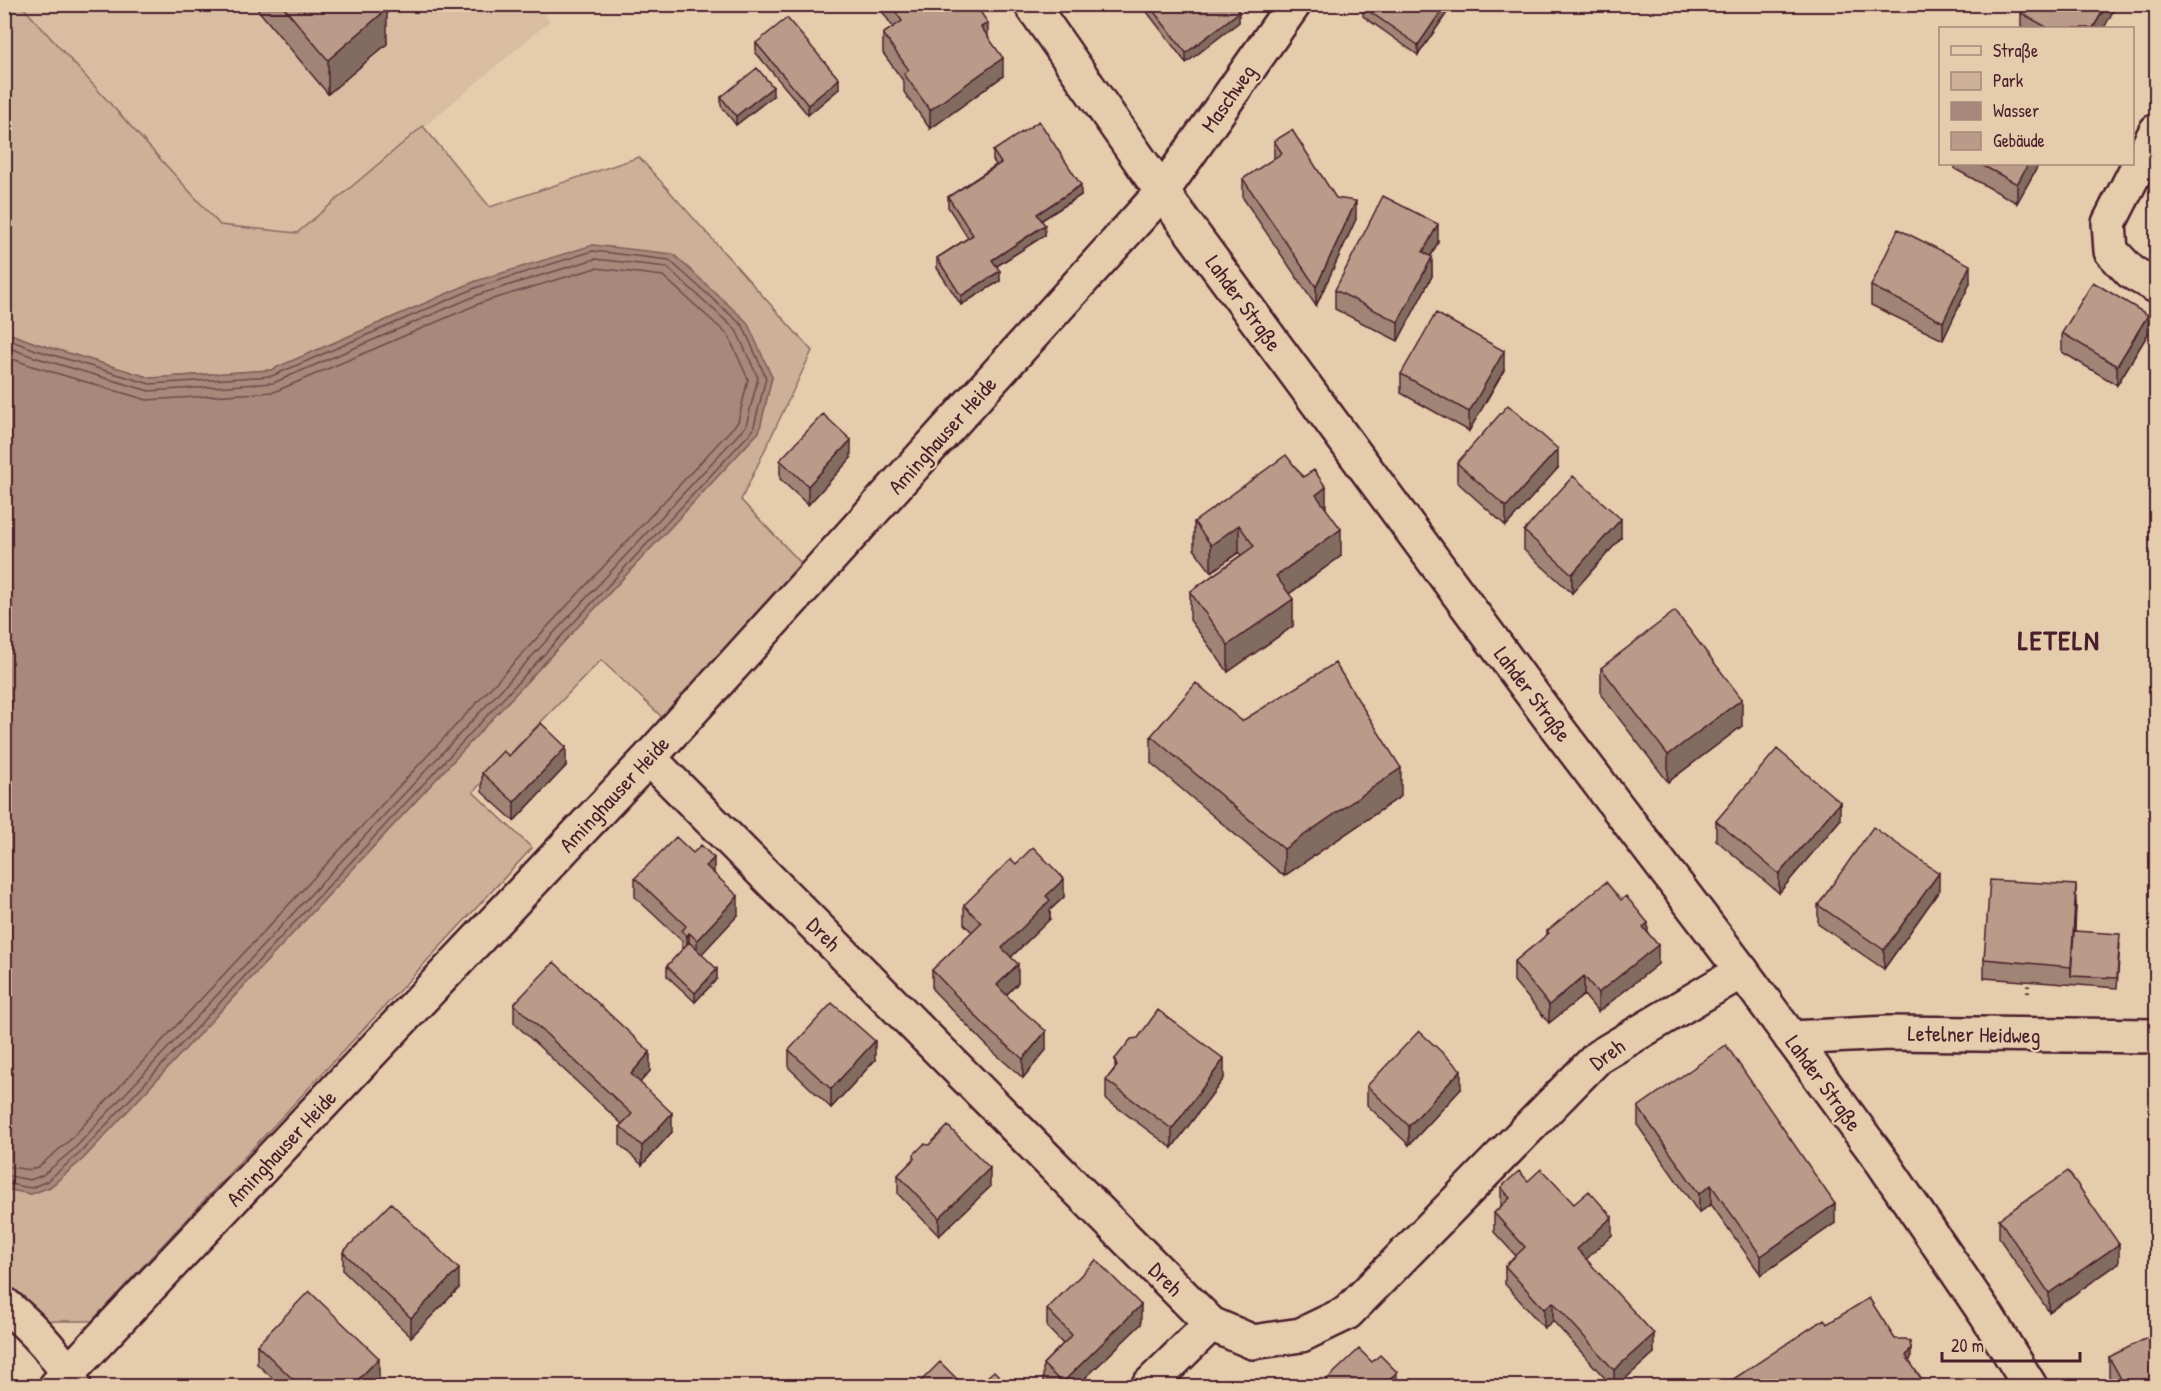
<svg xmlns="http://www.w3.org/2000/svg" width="2161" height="1391" viewBox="0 0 2161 1391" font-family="'Patrick Hand',sans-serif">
<rect width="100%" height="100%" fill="#e5ccad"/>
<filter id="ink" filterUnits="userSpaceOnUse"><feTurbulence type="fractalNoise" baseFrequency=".0167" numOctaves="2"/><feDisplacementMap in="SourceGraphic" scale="12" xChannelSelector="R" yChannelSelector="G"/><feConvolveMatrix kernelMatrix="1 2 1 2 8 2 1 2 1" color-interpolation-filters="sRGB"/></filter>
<g filter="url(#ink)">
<path fill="#d8bda2" d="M535,4L550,21L297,233L220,225L21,5Z"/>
<path fill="#ccb098" stroke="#8b6862" stroke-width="1.5" d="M4,5H21L220,225L297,233L423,126L490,207L639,157L812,351L741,500L802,564L662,717L601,660L473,792L532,848L92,1321H47L5,1285V1189L31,1194L50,1187L83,1159L759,432L772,377L476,281L271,370L151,378L38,344L5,332Z"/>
<path fill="#a8887a" stroke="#825e5a" stroke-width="1.5" d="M593,245L673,254L747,322L772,377L759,432L83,1159L50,1187L31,1194L5,1189V332L38,344L151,378L271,370L476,281Z"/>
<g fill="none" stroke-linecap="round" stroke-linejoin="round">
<path stroke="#70494b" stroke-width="1.5" d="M4,338L36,350L150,384L272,376L478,287L593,251L669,260L743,326L766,378L753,430L79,1154L47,1181L31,1188L4,1183
M4,346L34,357L149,391L273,383L480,294L595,259L667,267L736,330L758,378L746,426L74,1149L43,1175L30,1180L4,1175
M4,356L32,366L147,400L274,392L483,302L596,268L663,276L728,335L748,379L738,422L68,1142L38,1167L30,1170L4,1166"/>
<g stroke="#4a1f2b" stroke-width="38">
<path id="minor" d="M2156,131L2109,223L2111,251L2131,272L2156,286
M649,758L1211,1324L1253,1342L1301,1335L1347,1313L1598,1057L1742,971
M1791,1038L1889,1033L2156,1036
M4,1304C32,1327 59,1355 74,1386
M56,1386L649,758L1162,192L1294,4
M1148,1386L1211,1324"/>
</g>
<g stroke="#4a1f2b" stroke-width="38">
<path id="tertiary" d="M1031,4L1162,192L1552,721L1742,971L1883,1163L1987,1316L2030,1386"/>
</g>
<path stroke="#4a1f2b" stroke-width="4" stroke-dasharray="1.5 4.5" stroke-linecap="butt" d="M2028,993V982"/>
<use href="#minor" stroke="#e5ccad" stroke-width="33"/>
<use href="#tertiary" stroke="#e5ccad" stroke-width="33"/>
</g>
<path fill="#a08576" stroke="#4a1f2b" stroke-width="1.5" d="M253,4H383L387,44L328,94Z
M877,4H975L1003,76L930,129L904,92V82L883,53V34L893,27Z
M1141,4H1234L1239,22L1186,63Z
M1365,4H1453L1418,55L1363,16V7Z
M2021,13L2104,28H2021Z
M756,43L839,89L808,115L756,53Z
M773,96L736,125L721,106V97Z
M1274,141L1356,219L1316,306L1243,198V179L1274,159Z
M993,151L1081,195L1042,220L1045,235L997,266L1000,281L961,305L937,268V258L968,238L948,207V197L996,165L993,160Z
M1955,164H2039L2017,203L1955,169Z
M1438,242L1431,256L1432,276L1398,341L1335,309V290Z
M1970,283L1943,340L1871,305V286Z
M2062,333L2148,334L2117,385L2062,352Z
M1504,370L1469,431L1401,393V374Z
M851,458L808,505L780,479V460Z
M1457,463L1558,468L1506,526L1457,482Z
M1326,510L1341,556L1289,594L1293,626L1228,672L1190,620V592L1241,555L1239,552L1211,572L1194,549V522Z
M1524,531L1621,538L1572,593L1524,550Z
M1601,668L1742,726L1668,782L1601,695Z
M1242,721L1401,796L1284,876L1151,763V736Z
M509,756L566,766L514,821L482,792V773Z
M1840,820L1779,893L1716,840V821Z
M1016,864L1064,897L1050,910V919L1011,957L1018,983L1006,995L1046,1050L1023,1078L992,1051L932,989V970L972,932L964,924V905Z
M714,873L738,915L701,954L717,979L695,1002L667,976V966L682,950V941L635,897V878Z
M1939,891L1884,969L1818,924V905Z
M2076,904L2075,931L2120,944L2117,988L1984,978V959Z
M1547,931L1648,933L1658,964L1598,1012L1584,995L1549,1023L1514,981V962L1547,935Z
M514,1004L650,1071L640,1082L672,1132L642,1165L620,1145V1126L622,1124L514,1023Z
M789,1050L875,1060L831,1108L789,1068Z
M1115,1059L1224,1078L1172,1148L1106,1099V1080L1115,1068Z
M1367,1086L1461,1089L1409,1145L1367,1105Z
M1638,1107L1835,1223L1761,1275L1711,1204L1699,1213L1638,1126Z
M914,1159L990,1187L939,1236L898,1194V1175Z
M1528,1181L1574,1204L1612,1235L1586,1259L1654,1353L1617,1386H1612L1553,1321L1544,1328L1505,1284V1266L1516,1256L1494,1232V1213L1501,1206V1187Z
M1999,1219L2119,1263L2049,1312L1999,1238Z
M343,1252L459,1288L411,1337L343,1271Z
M1047,1309L1141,1324L1077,1386H1047L1043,1382V1364L1063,1344L1047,1327Z
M257,1345L379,1377L370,1386H281L257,1364Z
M2109,1357L2157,1386H2115L2109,1376Z"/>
<path fill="#826c60" stroke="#4a1f2b" stroke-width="1.5" d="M1446,4H1453L1418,55V45Z
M2107,4H2117L2104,28H2093Z
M387,9V44L328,94V60Z
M1239,12V22L1186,63V53Z
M988,23V41L981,27Z
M1003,58V76L930,129V110Z
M839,79V89L808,115V105Z
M773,87V96L736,125V116Z
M2028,164H2039L2017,203V184Z
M1081,185V195L1037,223V214Z
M1356,201V219L1316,306V287Z
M1438,224V242L1423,271V252Z
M1045,225V235L992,269V260Z
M1432,257V276L1398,341V322Z
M1970,265V283L1943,340V322Z
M1000,271V281L961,305V296Z
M2148,315V334L2117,385V366Z
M1504,351V370L1469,431V412Z
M851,440V458L808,505V486Z
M1558,449V468L1506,526V507Z
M1326,487V514L1316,495Z
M1621,519V538L1572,593V574Z
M1239,525V552L1211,572V545Z
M1341,529V556L1276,603V576Z
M1293,599V626L1228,672V645Z
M1742,699V726L1668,782V755Z
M566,747V766L514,821V802Z
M1401,768V796L1284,876V849Z
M1840,802V820L1779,893V874Z
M714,858V877L706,866Z
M1939,873V891L1884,969V950Z
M1064,879V897L1050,910V919L1002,966V948L1046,896Z
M2076,885V904L2071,976V967Z
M738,896V915L697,959V940Z
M1648,923V941L1643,927Z
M689,933V952L687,955V936Z
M1658,945V964L1598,1012V993Z
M1018,964V983L997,1004V985Z
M717,969V979L695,1002V993Z
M1584,976V995L1549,1023V1005Z
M1046,1031V1050L1023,1078V1059Z
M875,1041V1060L831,1108V1089Z
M650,1052V1071L631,1093V1074Z
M1224,1059V1078L1172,1148V1129Z
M1461,1070V1089L1409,1145V1126Z
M672,1113V1132L642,1165V1146Z
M990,1168V1187L939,1236V1218Z
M1711,1185V1204L1699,1213V1194Z
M1835,1204V1223L1761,1275V1256Z
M1612,1217V1235L1577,1268V1249Z
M2119,1244V1263L2049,1312V1293Z
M459,1269V1288L411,1337V1318Z
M1553,1302V1321L1544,1328V1309Z
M1141,1305V1324L1077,1386H1062V1383Z
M1654,1334V1353L1617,1386H1614V1370Z
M1911,1348V1358L1906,1366V1356Z
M379,1358V1377L370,1386H352Z
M1397,1372V1386H1389V1380Z"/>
<path fill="#ba9b89" stroke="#4a1f2b" stroke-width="1.5" d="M281,4H383L387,9L328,60Z
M890,4H975L988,23L981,27L1003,58L930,110L904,74L909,70L883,34L902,21Z
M1148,4H1234L1239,12L1186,53Z
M1365,4H1446L1418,45L1363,7Z
M2026,4H2107L2093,28H2048L2021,13Z
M787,18L839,79L808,105L756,43Z
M757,68L773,87L736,116L721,97Z
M1039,121L1081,185L1037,214L1045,225L992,260L1000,271L961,296L937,258L973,235L948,197L1001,163L993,151Z
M1292,130L1336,198L1356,201L1316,287L1243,179L1282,153L1274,141Z
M1980,164H2028L2017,184Z
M1383,196L1438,224L1423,252L1432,257L1398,322L1335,290Z
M1898,229L1970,265L1943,322L1871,286Z
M2093,282L2148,315L2117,366L2062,333Z
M1436,313L1504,351L1469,412L1401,374Z
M1508,405L1558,449L1506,507L1457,463Z
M823,414L851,440L808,486L780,460Z
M1286,455L1303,477L1314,470L1326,487L1316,495L1341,529L1276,576L1293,599L1228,645L1190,592L1254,546L1239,525L1211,545L1194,522Z
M1573,476L1621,519L1572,574L1524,531Z
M1675,611L1742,699L1668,755L1601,668Z
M1335,663L1401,768L1284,849L1151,736L1196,683L1242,721Z
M541,723L566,747L514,802L482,773L503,751L509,756Z
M1777,749L1840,802L1779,874L1716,821Z
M1873,827L1939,873L1884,950L1818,905Z
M676,837L693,853L701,845L714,858L706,866L738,896L697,940L689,933L687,936L682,931L686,926L635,878Z
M1033,847L1064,879L1046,896L1050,900L1002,948L1018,964L997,985L1016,1005L1046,1031L1023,1059L992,1033L932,970L981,923L964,905L1011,859L1016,864Z
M1990,880L2076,885L2071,967L1984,959Z
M1606,882L1621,900L1626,896L1648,923L1643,927L1658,945L1598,993L1584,976L1549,1005L1514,962L1549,933L1547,931Z
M2074,931L2120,934L2117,978L2071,976Z
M689,942L717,969L695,993L667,966Z
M554,962L650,1052L631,1074L672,1113L642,1146L620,1126L632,1114L514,1004Z
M832,1003L875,1041L831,1089L789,1050Z
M1158,1010L1224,1059L1172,1129L1106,1080L1117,1066L1115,1059L1131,1039L1138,1038Z
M1419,1031L1461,1070L1409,1126L1367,1086Z
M1726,1045L1835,1204L1761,1256L1711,1185L1699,1194L1638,1107Z
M948,1126L990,1168L939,1218L898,1175L914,1159V1154L924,1144L929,1145Z
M1541,1169L1574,1204L1589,1191L1612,1217L1577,1249L1654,1334L1614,1370L1553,1302L1544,1309L1505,1266L1525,1247L1494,1213L1510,1198L1501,1187L1519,1171L1528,1181Z
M2068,1171L2119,1244L2049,1293L1999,1219Z
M391,1203L459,1269L411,1318L343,1252Z
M1096,1260L1141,1305L1062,1383L1043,1364L1072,1335L1047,1309Z
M309,1291L379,1358L352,1386H300L257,1345Z
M1869,1298L1895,1339H1906L1910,1342L1911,1348L1906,1356L1926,1386H1736L1732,1380L1824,1319L1827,1324Z
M2157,1333V1386H2125L2109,1357Z
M1359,1349L1372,1362L1380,1355L1397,1372L1389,1380L1396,1386H1320Z
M940,1362L964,1386H916Z
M994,1371L1009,1386H977Z"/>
</g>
<g text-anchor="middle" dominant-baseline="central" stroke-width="4.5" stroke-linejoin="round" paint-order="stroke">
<g font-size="22" fill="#4a1f2b" stroke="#e5ccad">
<text transform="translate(1228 98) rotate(-55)">Maschweg</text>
<text transform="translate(1244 303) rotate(54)">Lahder Straße</text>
<text transform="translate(942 435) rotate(-48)">Aminghauser Heide</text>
<text transform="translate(1533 694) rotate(53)">Lahder Straße</text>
<text transform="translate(614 794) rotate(-47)">Aminghauser Heide</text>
<text transform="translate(824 934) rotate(45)">Dreh</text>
<text transform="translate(1974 1034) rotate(1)">Letelner Heidweg</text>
<text transform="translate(1607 1054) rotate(-36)">Dreh</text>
<text transform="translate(1824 1083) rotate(54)">Lahder Straße</text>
<text transform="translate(281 1148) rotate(-47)">Aminghauser Heide</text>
<text transform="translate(1166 1279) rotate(45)">Dreh</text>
</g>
<g font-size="28" font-weight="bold" letter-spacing="1.5" fill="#4a1f2b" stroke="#e5ccad">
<text x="2059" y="640">LETELN</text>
</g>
</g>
<rect width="2161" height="1391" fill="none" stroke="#e5ccad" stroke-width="24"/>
<rect x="12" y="12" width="2137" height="1367" fill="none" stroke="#4a1f2b" stroke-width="2" filter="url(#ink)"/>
<rect x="1939" y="27" width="195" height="138" fill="#e5ccad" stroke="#a78779" stroke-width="1.5"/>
<rect x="1951" y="46" width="30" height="9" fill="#e5ccad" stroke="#a78779" stroke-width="1.5"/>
<text x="1993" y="57" font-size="18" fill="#4a1f2b">Straße</text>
<rect x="1951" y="72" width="30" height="18" fill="#ccb098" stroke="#a78779" stroke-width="1.5"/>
<text x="1993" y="87" font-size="18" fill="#4a1f2b">Park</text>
<rect x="1951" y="102" width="30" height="18" fill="#a8887a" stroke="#a78779" stroke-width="1.5"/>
<text x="1993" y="117" font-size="18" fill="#4a1f2b">Wasser</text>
<rect x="1951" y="132" width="30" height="18" fill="#ba9b89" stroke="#a78779" stroke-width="1.5"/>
<text x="1993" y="147" font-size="18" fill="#4a1f2b">Gebäude</text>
<path d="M1942 1352v9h138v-9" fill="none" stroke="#4a1f2b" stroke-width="3"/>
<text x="1951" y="1352" font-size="18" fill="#4a1f2b" stroke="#e5ccad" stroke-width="4.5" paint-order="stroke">20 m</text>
</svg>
